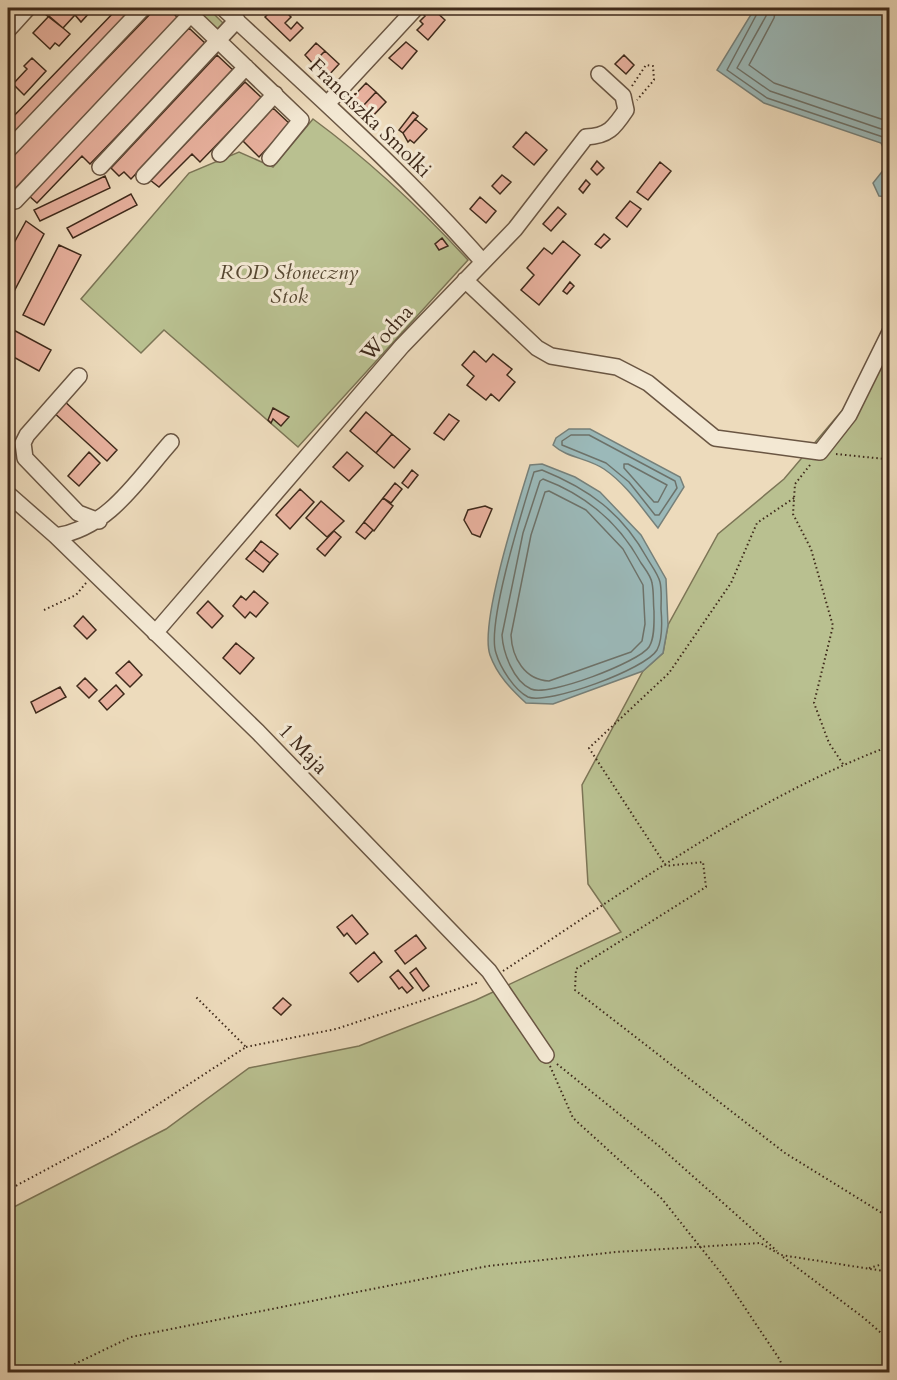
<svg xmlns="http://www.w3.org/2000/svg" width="897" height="1380" viewBox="0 0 897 1380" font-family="Cardo,serif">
<rect width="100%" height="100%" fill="#eddbbc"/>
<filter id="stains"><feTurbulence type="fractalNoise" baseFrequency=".00333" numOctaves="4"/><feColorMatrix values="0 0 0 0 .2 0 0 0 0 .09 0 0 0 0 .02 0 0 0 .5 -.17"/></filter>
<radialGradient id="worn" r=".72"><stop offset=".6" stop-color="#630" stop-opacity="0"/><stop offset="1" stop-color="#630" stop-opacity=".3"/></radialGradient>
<path fill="#b9c090" stroke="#7c7556" stroke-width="1.5" d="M192,8H208L225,25L217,30Z
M313,119C370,161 420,208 468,260L298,447L164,330L141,353L81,299L189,173L239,152L273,167Z
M889,355V1372H8V1210L166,1129L249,1068L359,1046L476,1000L621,932L588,884L582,785L643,671L663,653L668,625L718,534L784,479Z"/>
<path fill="#9bb9b9" stroke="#76807a" stroke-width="1.5" d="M755,8H889V160L881,143L764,103L717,70Z
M889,163V197L879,196L873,183Z
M569,429H590L680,477L684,487L658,528C641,507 626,484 604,469C588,458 567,458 553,445L556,438Z
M542,464L575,477L600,492L641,535L666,579L668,625L663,653L643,671L553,704L526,703C511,689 497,675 490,655C479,623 519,501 530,465Z"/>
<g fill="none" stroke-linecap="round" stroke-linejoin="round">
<path stroke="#6d726a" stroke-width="1.5" d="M760,8L727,70L767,98L883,137L890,145
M767,8L766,16L737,68L770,91L890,132
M776,8L774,18L749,65L774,83L890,122
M571,435H589L675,481L677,488L659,515H655L629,482L606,463L562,445V441Z
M624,464H628L667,485L658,502H654L624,468Z
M542,470C589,489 622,513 647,558C651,565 658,574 660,582C662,591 661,601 661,609C662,621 663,639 657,650C646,669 548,705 528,697C514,690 500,667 496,653C486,624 524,505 534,472Z
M543,479C586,495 619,523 641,563C645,569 651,576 652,583C654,592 653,602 654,611C654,621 655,638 649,647C639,662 548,697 531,689C513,681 503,652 502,635L523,533L540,481Z
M549,491L586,510L623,549L643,585L645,624L642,641L631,652L549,681C525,680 512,658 511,635L531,535L545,492Z"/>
</g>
<path fill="#e8b19e" stroke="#3f2a1b" stroke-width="1.5" d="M52,8H88L91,11L81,22L75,15L63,28L45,14Z
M118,8H134L8,139V122Z
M156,8H168L178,18L8,196V161Z
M274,8L289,9L286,12L291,17L285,23L291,29L297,22L303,28L290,41L265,17Z
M426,8L430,10L432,8L445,20L428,40L417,30L423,24L420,21L425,16L422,13Z
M49,16L70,34L59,46L55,43L50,49L33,33Z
M189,28L206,44L90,164L82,156L37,203L28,195Z
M406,42L417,51L402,69L389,58Z
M316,43L325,51L319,57L322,60L315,66L305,55Z
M325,51L339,64L328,76L316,65L322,60L319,57Z
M217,55L234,71L131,179L124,172L119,176L111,168Z
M624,55L634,65L626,74L615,64Z
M32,58L46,71L24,95L13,84L27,69L24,66Z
M245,82L262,98L200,162L192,154L159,187L150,180Z
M366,83L376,92L363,106L359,102L357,105L351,99Z
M376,92L386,102L371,118L363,106Z
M273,108L290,124L259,157L243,141Z
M413,112L418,116L403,133L399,130Z
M415,119L427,129L414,143L410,140L408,142L403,133Z
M526,132L547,150L534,165L513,147Z
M597,161L604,168L597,175L591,169Z
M660,162L671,171L648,200L637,192Z
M502,175L511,182L500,194L492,186Z
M105,176L110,188L40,221L34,210Z
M586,180L590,184L583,193L579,189Z
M131,194L137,205L73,238L67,228Z
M480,197L496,211L486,223L470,209Z
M630,201L641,209L627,227L616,218Z
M558,207L566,214L551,231L543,224Z
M26,221L44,234L8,303V254Z
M604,234L610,239L601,248L595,244Z
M442,238L448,246L439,250L435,244Z
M563,241L580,255L539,305L521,290L534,275L527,268L544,248L552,254Z
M59,245L81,255L44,325L23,315Z
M570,282L574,286L567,294L563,291Z
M8,327L51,350L39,371L8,354Z
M474,351L486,362L493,354L512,369L507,375L515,382L499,401L491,394L486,400L467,385L474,376L462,365Z
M62,399L117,450L107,461L52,411Z
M273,408L289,417L281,426L273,419L271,423L268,420Z
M366,412L392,434L376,453L350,431Z
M449,414L459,421L444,440L434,433Z
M392,434L410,449L394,468L376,453Z
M89,452L100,463L79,486L68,476Z
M347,452L363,466L349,481L333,467Z
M412,470L418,475L408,488L402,483Z
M395,483L402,489L391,503L383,498Z
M300,489L314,502L290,529L276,515Z
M383,498L393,506L374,531L364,522Z
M321,501L344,521L327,537L306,518Z
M485,506L492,509L480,537L472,534L464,520L468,510Z
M364,522L373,530L365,539L356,532Z
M334,531L341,537L325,556L317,549Z
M261,541L278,554L270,563L254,550Z
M254,550L270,563L263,572L246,559Z
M254,591L268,603L256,617L250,612L245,618L233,606L241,596L246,600Z
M208,601L223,616L212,628L197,613Z
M83,616L96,630L87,639L74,626Z
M236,643L254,658L240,674L223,658Z
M129,661L142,675L130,687L116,673Z
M85,678L97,690L89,698L77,686Z
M116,685L124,694L107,710L99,701Z
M60,687L66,697L36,713L31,702Z
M352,915L368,934L356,944L347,933L344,936L337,927Z
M416,935L426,948L405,964L395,951Z
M374,952L382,962L358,982L350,973Z
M416,968L429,986L423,991L410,973Z
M398,970L413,988L407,993L402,987L399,989L390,977Z
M283,998L291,1005L281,1015L273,1008Z"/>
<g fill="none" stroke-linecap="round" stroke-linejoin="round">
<g stroke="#6a5643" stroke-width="18">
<path id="minor" d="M184,8L301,120L270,158
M223,8C312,91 403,171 483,262
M8,30L28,8
M327,104L416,8
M8,150L143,8
M220,154L275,94
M100,167L237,20
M144,176L246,67
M15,201L191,14
M465,280L537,348L551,356L617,367L648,383L715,438L820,452L849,415L890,332
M79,376L27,435L23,443L25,458L78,513L99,521
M8,494L56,536L258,732L489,971L546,1055
M56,536C109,528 138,479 171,442
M155,633L402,346L515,229L586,137C608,136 614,128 626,110L623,96L599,74"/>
</g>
<path stroke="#3f2a1b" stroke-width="2" stroke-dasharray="1.5 3" stroke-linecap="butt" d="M632,86L646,65L653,66L654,80L637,100
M836,454L885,459L890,465
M810,465L795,484L793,514L811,549L833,626L814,703L829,743L843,764
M794,498L757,523L731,583L669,673L589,748L666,866L703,862L706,887L576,969L575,990L785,1153L890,1218
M44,610L76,595L86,583
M503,971C628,890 750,799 890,746
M246,1047L336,1029L479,982
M557,1064L659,1146L777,1251
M550,1066L573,1118L662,1199L725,1278L780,1360L784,1372
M8,1190L111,1135L246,1047L195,996
M783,1257L864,1318L890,1341
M869,1268L890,1262
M58,1372L131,1337L488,1266L616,1252L760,1243L781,1255L890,1272"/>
<use href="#minor" stroke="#f3e8d3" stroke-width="15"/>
</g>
<g text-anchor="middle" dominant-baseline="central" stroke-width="6" stroke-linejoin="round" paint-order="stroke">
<g font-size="21" fill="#3f2a1b" stroke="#f3e8d3">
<text transform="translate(370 118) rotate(44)">Franciszka Smolki</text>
<text transform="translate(387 333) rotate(-48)">Wodna</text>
<text transform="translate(303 749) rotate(46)">1 Maja</text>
</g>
<g font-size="21" font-style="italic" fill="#574832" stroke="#f3e8d3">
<text x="289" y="272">ROD Słoneczny<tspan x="289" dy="24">Stok</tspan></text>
</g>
</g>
<rect width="897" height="1380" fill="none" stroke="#eddbbc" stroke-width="30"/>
<rect x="9" y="9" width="879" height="1362" fill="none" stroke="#3f2a1b" stroke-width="3"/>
<rect x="15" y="15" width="867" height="1350" fill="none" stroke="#3f2a1b" stroke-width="1.5"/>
<rect width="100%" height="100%" filter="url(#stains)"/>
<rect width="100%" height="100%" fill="url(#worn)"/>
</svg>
